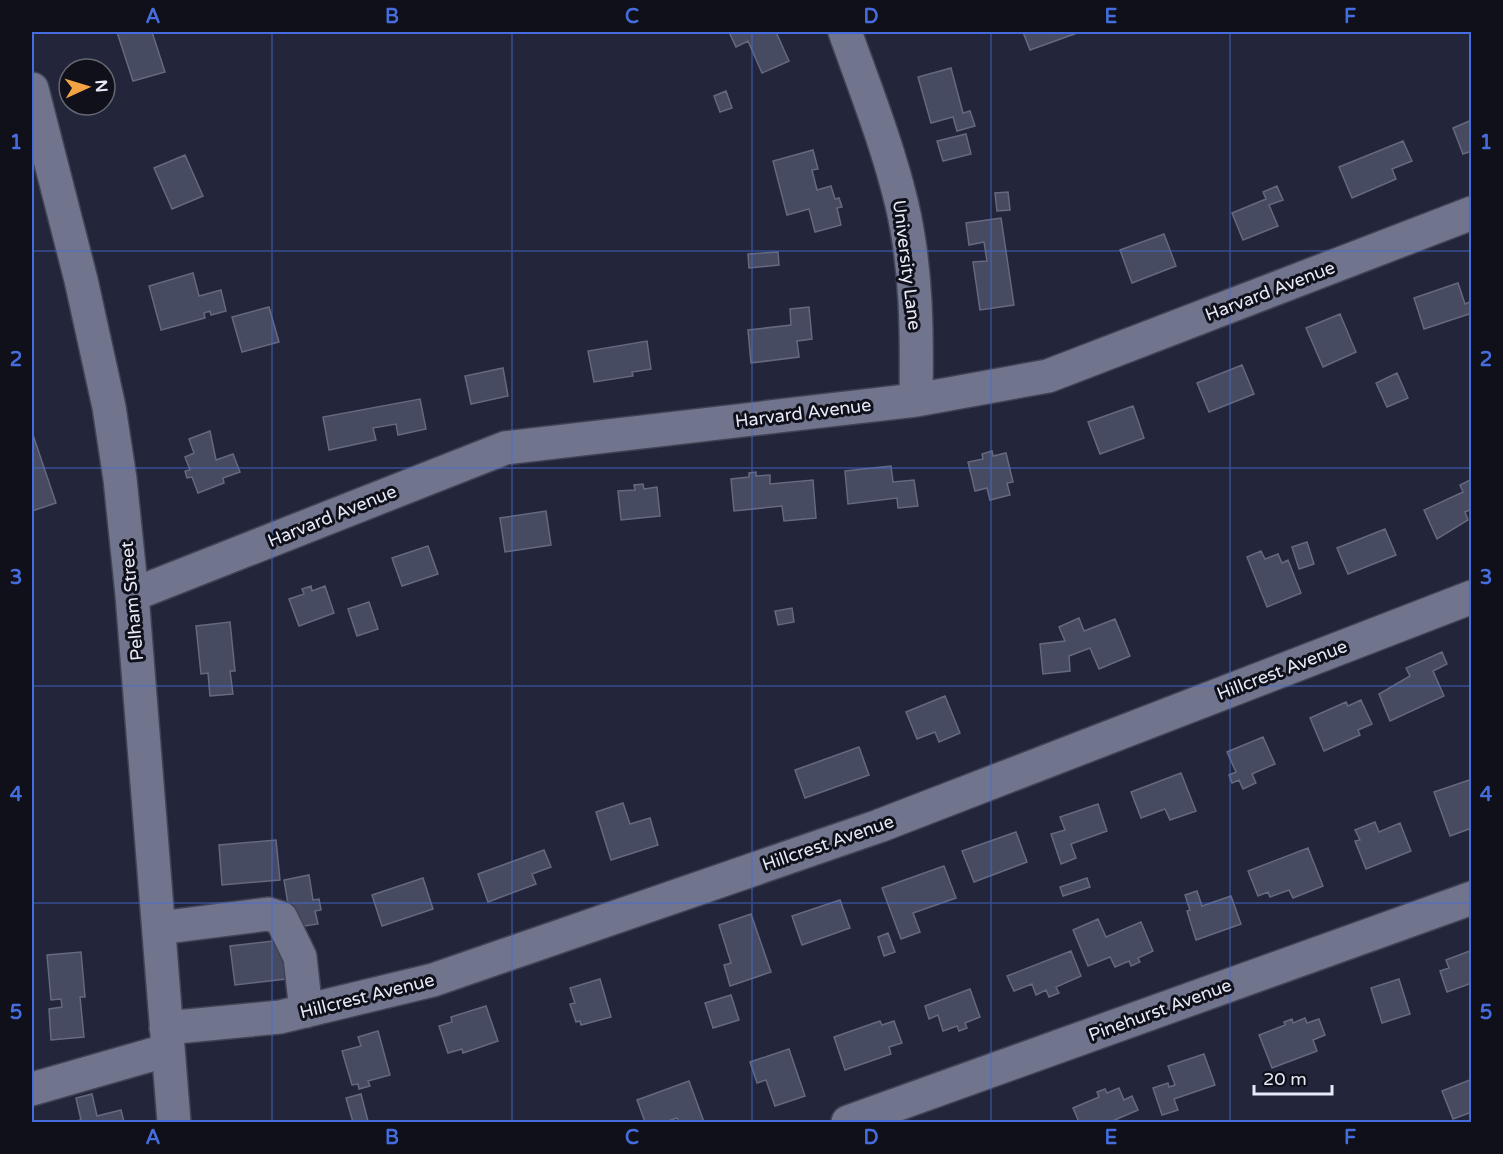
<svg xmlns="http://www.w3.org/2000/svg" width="1503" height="1154" viewBox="0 0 1503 1154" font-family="'Varela Round',sans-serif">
<rect width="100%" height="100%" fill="#23263b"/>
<path fill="#474b61" stroke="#646980" stroke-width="1.5" d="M117,32H152L165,72L133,81Z
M729,32H776L789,61L762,73L748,41L736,47Z
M1023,32H1080L1030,50Z
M951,68L963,113L970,111L975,126L957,131L953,117L931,123L918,77Z
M726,91L732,108L720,112L714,96Z
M1472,120V151L1463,154L1453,128Z
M966,134L971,154L943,161L937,141Z
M1403,141L1412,161L1392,169L1396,179L1352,198L1339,167Z
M813,150L818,169L812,170L817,190L831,186L835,199L839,198L842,207L837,208L841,225L815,232L809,209L787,215L773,161Z
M185,155L203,196L172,209L154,168Z
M1277,186L1283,200L1269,205L1278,226L1243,240L1232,213L1266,199L1263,192Z
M1008,192L1010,210L997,211L995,193Z
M1001,218L1014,305L980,310L973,262L987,261L984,242L969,245L966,223Z
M1164,234L1176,266L1132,283L1120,250Z
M778,252L779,265L749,268L748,254Z
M193,273L199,296L221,290L226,311L211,315L210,311L204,313L205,318L161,330L149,286Z
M1458,283L1465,304L1472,301V321L1469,314L1424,329L1414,298Z
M269,307L279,342L242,352L232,317Z
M809,307L812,339L797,341L799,357L751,363L748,330L791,325L790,309Z
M1340,314L1356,352L1323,367L1306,328Z
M647,341L651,369L632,372L633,376L594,382L588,351Z
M1242,365L1254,394L1209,412L1197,383Z
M503,368L508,396L471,404L465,376Z
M1397,373L1408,398L1387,407L1376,383Z
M420,399L426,429L398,435L396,424L373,428L376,440L329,450L323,417Z
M1133,406L1144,438L1100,454L1088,422Z
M210,431L216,460L233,454L240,472L223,478L224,483L198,493L192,477L187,478L185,471L190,470L185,457L194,453L189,439Z
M32,432L56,503L32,511Z
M992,451L993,456L1006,453L1013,482L1007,483L1010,495L990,500L987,488L975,491L968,462L983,459L982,454Z
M891,466L893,482L914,480L918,506L898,508L897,498L848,504L845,471Z
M756,472V476L770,475V484L813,480L816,518L784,521L782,506L734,511L731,479L749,477V473Z
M1472,479V509L1465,512L1468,520L1437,539L1424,510L1463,492L1460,485Z
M643,484L644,489L657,487L660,516L621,520L618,491L635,490L634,485Z
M546,511L551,545L505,552L500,518Z
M1385,529L1396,555L1348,574L1337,548Z
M1307,542L1314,564L1299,569L1292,547Z
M428,546L438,574L402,586L392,558Z
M1261,551L1265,559L1278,554L1282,563L1288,560L1301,593L1267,607L1247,557Z
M311,586L312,591L325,586L334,613L299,626L289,599L304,594L302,589Z
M369,602L378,629L357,636L348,609Z
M792,608L794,622L778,625L775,611Z
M1079,618L1084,631L1115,619L1130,656L1099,669L1090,648L1069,656L1070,671L1043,674L1040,644L1065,641L1059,627Z
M230,622L235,671H230L233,694L210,696L208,673L201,674L196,626Z
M1442,652L1447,664L1433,671L1444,696L1390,721L1379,694L1410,676L1406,668Z
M945,696L960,733L939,742L935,732L917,739L906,712Z
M1361,700L1372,724L1358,730L1360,735L1324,751L1310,718L1346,702L1348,706Z
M1263,737L1275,764L1252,774L1256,783L1243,789L1239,780L1232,783L1229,775L1236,772L1227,752Z
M859,747L869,775L805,798L795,770Z
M1181,773L1196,811L1170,820L1165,809L1141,818L1131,792Z
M1472,779V834L1469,829L1450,836L1434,792Z
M623,803L630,824L650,818L658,845L611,860L596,812Z
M1098,804L1107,831L1071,844L1076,858L1061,864L1051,834L1065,830L1060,817Z
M1375,822L1379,832L1400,823L1411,851L1366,869L1355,841L1360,840L1355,830Z
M1016,832L1027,862L974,882L962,851Z
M276,840L280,880L222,885L219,845Z
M1308,848L1323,886L1293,898L1289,890L1270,897L1268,892L1258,896L1248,871Z
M544,850L551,867L532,874L536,884L488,902L478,874Z
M944,866L956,898L913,913L920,932L901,939L882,888Z
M309,875L313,900L319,899L321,910L315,911L318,924L292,928L284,880Z
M423,878L433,909L382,926L372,895Z
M1087,878L1090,887L1063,896L1060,887Z
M1197,891L1202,906L1231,896L1241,924L1196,940L1187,911L1190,910L1185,895Z
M840,900L850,928L802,945L792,916Z
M751,914L771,972L730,986L724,965L731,963L719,925Z
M1098,919L1106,937L1141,922L1153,951L1138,958L1140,962L1131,966L1129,961L1115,967L1110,957L1088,966L1073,930Z
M888,933L895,952L884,956L878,937Z
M281,940L286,979L235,985L230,946Z
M1472,950V983L1447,992L1440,971L1449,968L1446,960Z
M1071,951L1081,976L1056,987L1059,993L1049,997L1046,990L1036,995L1032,984L1014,991L1007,976Z
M81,952L85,997H80L84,1037L51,1040L49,1009L62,1007L61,999L51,1000L47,955Z
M600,979L611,1017L581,1025L580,1021L576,1022L570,1004L575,1003L570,988Z
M1399,979L1410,1014L1382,1023L1371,988Z
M970,989L980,1017L965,1023L967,1028L959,1031L957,1026L943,1031L938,1015L929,1019L925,1006Z
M731,995L739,1020L713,1028L705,1003Z
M486,1006L498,1041L463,1053L462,1049L448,1053L439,1026L452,1022L451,1017Z
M1305,1018L1307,1023L1319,1019L1325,1035L1313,1040L1317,1051L1272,1068L1259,1035L1285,1025L1284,1022L1292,1019L1293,1023Z
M880,1021L882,1025L894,1021L902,1043L889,1047L891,1054L845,1070L834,1037Z
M378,1031L390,1075L368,1081L370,1086L359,1089L358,1084L352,1085L342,1051L361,1046L358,1037Z
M789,1049L805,1096L775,1106L766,1080L757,1083L750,1062Z
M1204,1054L1215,1085L1174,1099L1178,1110L1162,1115L1153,1088L1168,1083L1169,1087L1175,1085L1168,1066Z
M1472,1079V1112L1453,1119L1442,1091Z
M689,1081L704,1122H679L677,1118L665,1122H645L637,1100Z
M1119,1088L1124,1100L1132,1096L1138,1110L1110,1122H1079L1073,1108L1099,1097L1097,1092L1105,1089L1107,1093Z
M92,1094L97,1116L121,1110L124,1122H69L81,1120L76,1098Z
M361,1094L368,1121L353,1122L346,1098Z"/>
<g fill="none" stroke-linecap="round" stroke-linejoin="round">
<g stroke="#414354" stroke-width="36">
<path id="minor" d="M845,32C865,88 888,146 902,205C917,269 917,335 916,400
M32,89L81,280L109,407L120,479L132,595L174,1122
M132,595L505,448L916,400L1048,376L1472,213
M159,928L268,914L281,918L300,957L306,1011
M166,1028L280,1017L433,980L879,826L1472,597
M32,1089L168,1050
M848,1122L1472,898"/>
</g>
<use href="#minor" stroke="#70748c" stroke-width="33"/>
</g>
<path fill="none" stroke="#456dde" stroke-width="1.5" stroke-opacity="0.55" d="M272,32V1122M512,32V1122M752,32V1122M991,32V1122M1230,32V1122M32,251H1472M32,468H1472M32,686H1472M32,903H1472"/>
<g text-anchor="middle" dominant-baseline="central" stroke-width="6" stroke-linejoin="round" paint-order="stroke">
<g font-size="18" fill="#e6e9f7" stroke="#0f1019">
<text transform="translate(907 265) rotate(83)">University Lane</text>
<text transform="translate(1270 291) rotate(-21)">Harvard Avenue</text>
<text transform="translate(803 413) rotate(-7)">Harvard Avenue</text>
<text transform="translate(332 516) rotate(-22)">Harvard Avenue</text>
<text transform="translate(132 601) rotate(-95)">Pelham Street</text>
<text transform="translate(1282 670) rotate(-21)">Hillcrest Avenue</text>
<text transform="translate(828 843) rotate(-19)">Hillcrest Avenue</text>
<text transform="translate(367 996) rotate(-14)">Hillcrest Avenue</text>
<text transform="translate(1160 1010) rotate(-20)">Pinehurst Avenue</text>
</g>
</g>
<rect width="1503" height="1154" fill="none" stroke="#0f1019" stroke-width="66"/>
<g transform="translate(87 87) rotate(86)"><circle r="28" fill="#0f1019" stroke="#656772" stroke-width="1.5"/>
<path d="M0-4.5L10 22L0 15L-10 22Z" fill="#f4a344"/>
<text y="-9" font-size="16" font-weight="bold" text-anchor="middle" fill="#e6e9f7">N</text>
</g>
<path d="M1254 1085v9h78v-9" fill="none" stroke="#e6e9f7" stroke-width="3"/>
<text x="1263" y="1085" font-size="18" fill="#e6e9f7" stroke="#0f1019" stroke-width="4.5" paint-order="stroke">20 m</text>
<rect x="33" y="33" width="1437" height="1088" fill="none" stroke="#456dde" stroke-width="2"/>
<g font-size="20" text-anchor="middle" font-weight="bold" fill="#456dde">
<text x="153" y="23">A</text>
<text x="392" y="23">B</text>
<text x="632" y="23">C</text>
<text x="871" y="23">D</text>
<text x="1111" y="23">E</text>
<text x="1350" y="23">F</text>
<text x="16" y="149">1</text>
<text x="1486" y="149">1</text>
<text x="16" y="366">2</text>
<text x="1486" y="366">2</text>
<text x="16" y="584">3</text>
<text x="1486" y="584">3</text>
<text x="16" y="801">4</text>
<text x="1486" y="801">4</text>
<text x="16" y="1019">5</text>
<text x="1486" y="1019">5</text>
<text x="153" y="1144">A</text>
<text x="392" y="1144">B</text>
<text x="632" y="1144">C</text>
<text x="871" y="1144">D</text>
<text x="1111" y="1144">E</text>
<text x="1350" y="1144">F</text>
</g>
</svg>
